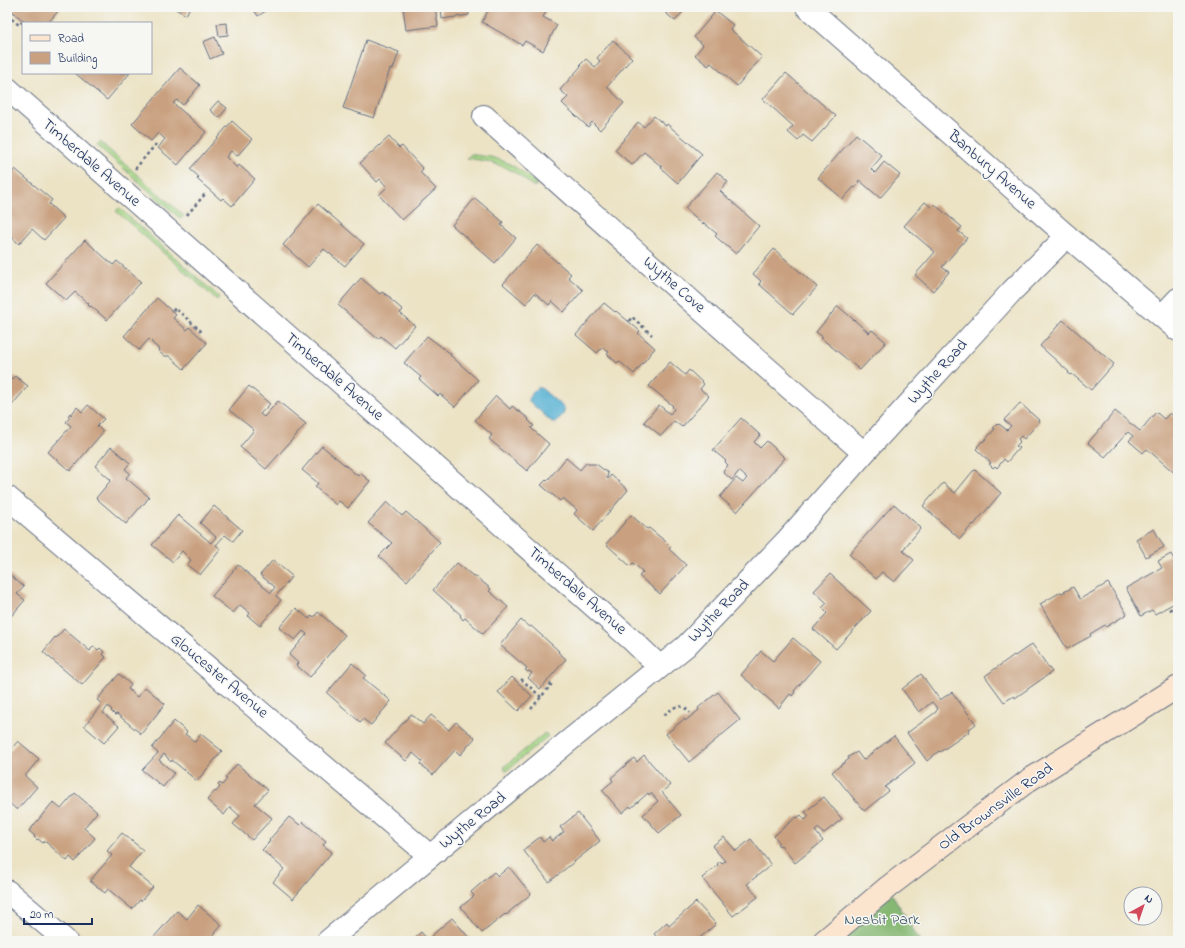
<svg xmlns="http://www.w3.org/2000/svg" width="1185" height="948" viewBox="0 0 1185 948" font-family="'Indie Flower',sans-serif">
<rect width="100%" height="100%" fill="#f6f6f2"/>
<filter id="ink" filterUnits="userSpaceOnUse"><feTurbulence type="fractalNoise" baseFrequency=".025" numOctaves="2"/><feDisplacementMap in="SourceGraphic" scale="8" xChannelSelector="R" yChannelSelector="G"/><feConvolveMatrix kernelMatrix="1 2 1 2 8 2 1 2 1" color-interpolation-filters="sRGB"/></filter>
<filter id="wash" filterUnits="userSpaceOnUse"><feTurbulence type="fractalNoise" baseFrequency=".012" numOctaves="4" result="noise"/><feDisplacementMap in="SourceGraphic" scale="16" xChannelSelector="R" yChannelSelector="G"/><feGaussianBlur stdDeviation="0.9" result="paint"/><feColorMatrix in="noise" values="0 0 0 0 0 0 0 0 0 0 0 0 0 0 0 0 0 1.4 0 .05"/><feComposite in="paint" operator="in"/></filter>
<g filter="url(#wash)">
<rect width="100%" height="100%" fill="#ece3c5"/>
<path fill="#a8d886" stroke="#628472" d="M100,142L184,216L181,219L97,145Z
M471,154C477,156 484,156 490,157C509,161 523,172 537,184L534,187L516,173L505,167L486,161L467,158Z
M119,208L219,297L217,300L116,211Z
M545,733L548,736L506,771L504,767Z"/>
<path fill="#86b873" stroke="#507468" d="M888,887L920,941H822Z"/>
<path fill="#55b1d3" stroke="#387098" d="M537,388H541L564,408V413L556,422H552L529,401V397Z"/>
<g id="blocks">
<path fill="#c9a180" d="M7,7H58L60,9L48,23H24L25,22Z
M172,7H190L186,15Z
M252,7H272L258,16Z
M403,7H435L438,26L406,30Z
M441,7H468L469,15L442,19Z
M490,7H536L546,12L543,17L557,25L543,51L525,41L522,45L482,22Z
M652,7H687L675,21L661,9L658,12Z
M716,11L733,25L730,29L762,57L737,86L711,63L708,66L695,55L703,45L694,37Z
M227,23L228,35L219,36L217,24Z
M215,37L222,54L210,59L203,42Z
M366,40L399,52L393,69H390L374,118L343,108Z
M613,40L632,58L607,87L624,103L600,130L592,122L588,127L562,103L568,97L560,90L581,66L580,65L586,59L595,67L600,61L597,58Z
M180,68L200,85L183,105L177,100L173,103L206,132L178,165L158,148L165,139L158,133L151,141L132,124Z
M75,73H130L107,100Z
M786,73L836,116L812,142L803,135L798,141L788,132L793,126L763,99Z
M218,101L227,108L219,118L210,110Z
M654,116L666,126L667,124L702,154L678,183L673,179L661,168L662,167L644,152L632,165L615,150L638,122L644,127Z
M232,121L252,139L237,156L231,151L226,157L237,168L239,165L255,179L232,206L223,198L221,200L197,179L199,177L190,169Z
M856,134L882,156L871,169L875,173L884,162L900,175L880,198L859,180L858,182L859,183L855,188L854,187L843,199L818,178Z
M389,137L399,148L402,146L423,169L420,172L436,189L402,220L379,195L387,187L380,179L377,182L360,163Z
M15,169L52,200L49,204L64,218L44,240L32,229L19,244L7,233V216L10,212L7,209V178Z
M717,172L728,182L720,191L759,226L736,254L715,236L717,234L704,223L703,224L685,208Z
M475,198L503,222L501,225L516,238L495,263L452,225Z
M925,202L931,207L934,204L962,227L958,231L967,238L942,267L949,272L933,291L915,275L935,252L904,226Z
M318,204L364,244L345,266L324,249L308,267L283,245Z
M85,240L113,265L117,261L141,282L107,320L91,306L90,307L88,305L89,304L75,292L66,301L46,283Z
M537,245L571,274L568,277L583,290L564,312L552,301L549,305L535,293L526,304L503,284Z
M774,249L817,287L793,314L759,284L761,281L753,274Z
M361,278L380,294L382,292L391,298L390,299L403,310L400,313L415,326L395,348L381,336L378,339L338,305Z
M157,298L176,315L173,318L187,330L189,327L207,343L184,369L169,356H164L159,352L158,348L152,343V342L149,339L139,350L124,336Z
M604,303L615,312L616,311L640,331L638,333L655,348L634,374L619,361L617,363L607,354L609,352L604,349L603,347L597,353L576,335Z
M838,306L869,333L872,330L886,342L860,370L821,338L823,337L816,332Z
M1063,320L1114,364L1091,390L1072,374L1071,375L1068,373L1069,372L1040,346Z
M427,336L451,354L450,355L478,380L455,407L440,394L438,396L419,379L421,377L404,363Z
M670,362L685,375L689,370L704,384L700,389L709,396L682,427L674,421L661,436L644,422L659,405L670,414L674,409L672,407L673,406L649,386Z
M7,374L12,379L15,376L28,386L7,411Z
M249,386L270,404L260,414L264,417L278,401L306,424L266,469L240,447L254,430L229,410Z
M496,396L510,409L512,406L529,419L528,420L534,426L531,428L549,444L527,471L489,439L492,435L475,420Z
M1020,403L1040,421L1024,439L1021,436L1018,439L1020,442L1016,446L1019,448L1007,462L1004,459L997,468L995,466L993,468L989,464L991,463L976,449L978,447H977L982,441L983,442L995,429L993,428L997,424L998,425L999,424L1007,430L1011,426L1004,420Z
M88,405L104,419L97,426L103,432L70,471L48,452L71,426L66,422L70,417L68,416L70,413L71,415L77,407L82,412Z
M1115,411L1140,431L1156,412L1164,419L1170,413L1178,420V476L1147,449L1143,453L1129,441L1133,436L1128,432L1105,457L1088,443Z
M741,418L760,435L754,442L760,448L767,441L785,458L737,512L720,497L736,478L743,483L747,478L739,471L732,480L723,472L728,465L725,462L726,461L713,450Z
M322,446L358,476L360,473L370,481L348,508L339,501L336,505L315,487L318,483L302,470Z
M111,447L130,463L125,469L130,473L126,478L149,497L144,504H143L126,524L96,498L111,480L95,466Z
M566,458L580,470L586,463L588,464H596L608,473L607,478L608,479L611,475L628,490L593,531L574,514L577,510L563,498L560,501L541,485L546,480L547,481Z
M975,470L1001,493L977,521L974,525L973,524L960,539L923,506L943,483L955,493L973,471Z
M387,502L402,516L406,512L440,542L407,581L379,556L392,543L368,523Z
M894,504L921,528L905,547H906L903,551L914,560L894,582L882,572L876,579L849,554Z
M214,506L242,530L233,541L225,535L216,545L221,549L200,575L187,565L191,560L182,551L173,562L152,545L178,515L211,543L216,537L200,523Z
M631,515L647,529L649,528L665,541L671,547L669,549L686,565L660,594L639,576L643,572L633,563L630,566L606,544Z
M1154,529L1164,547L1146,557L1136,539Z
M1171,554L1177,565H1175L1178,570V601L1155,614L1152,610L1141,616L1126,588L1162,568L1158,561Z
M273,560L292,576L276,596L281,600L260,626L248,616L250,613L240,605L233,613L212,596L238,565L271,593L275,587L260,575Z
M457,563L473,576L474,575L491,589L489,591L508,607L483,634L465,618L463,620L460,616L461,615L433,590Z
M9,574L24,587L17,594L25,600L7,621V576Z
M830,574L871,611L836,649L813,629L827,613L822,608L827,603L814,591Z
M1108,583L1127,614L1106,627L1105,625L1090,634L1091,636L1067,649L1040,604L1061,592L1062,593L1073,587L1080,599Z
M296,608L309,619L312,615L314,617L318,612L345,635L310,677L296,665L298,663L289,655L307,634L303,631L295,640L279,628Z
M521,620L529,627L531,626L559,651L558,652L566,659L540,689L528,678L532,673L529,671L528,672L525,670L527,668L500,645Z
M64,629L90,651L93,646L98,650L100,648L104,652L102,654L106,657L82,685L43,652L55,637L56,638Z
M793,638L820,661L794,691L795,692L792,696L790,694L779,708L741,675L761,651L773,661Z
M1032,644L1052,672L1015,698L1014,696L1004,702L985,676L1014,655L1015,656Z
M352,663L366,675L363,678L391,701L371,725L363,719L360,722L327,693Z
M119,674L131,685L128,689L137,697L145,687L165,704L141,734L117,714L115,715L111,711L112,710L108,706L103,713L119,726L104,743L84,726L102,704L97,700Z
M921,674L940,700L952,692L976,724L968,730L969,732L940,752L939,751L927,761L907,733L936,712V711L938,709L932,702L919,712L902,689Z
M512,677L532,696L518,711L498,692Z
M718,692L740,720L689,762L666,734L684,719L685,721L699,710L698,708Z
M411,714L423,724L431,715L449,730L456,722L475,738L460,755L455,750L433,775L420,764L422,761L413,753L406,761L385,743Z
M174,721L187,732L185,734L195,742L201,734L222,751L197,781L172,760L171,762L168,759V758L164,754L159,760L174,773L163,787L142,770L158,753L152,748Z
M894,736L915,763L885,787L889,791L864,811L832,772L849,759L848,757L857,752L863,760Z
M18,741L39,759L25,776L37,787L17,810L7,801V754Z
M644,755L670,785L662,792L681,815L659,833L643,815L658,801L651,793L649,795L648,793L631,808L630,806L622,813L602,790L613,781L611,778L634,758L637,762Z
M237,764L268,790L255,804L272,818L252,840L233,824L240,816L230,807L224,815L207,800L215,791L216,792L220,787L218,785L220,783L222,785L227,779L225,778Z
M75,793L97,812L84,828L95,838L75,862L70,857L67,861L45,841L43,843L38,839L37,840L34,837L35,836L29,831L53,802L61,809Z
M824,797L842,819L823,834L819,828L815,831L823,841L795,863L781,845L779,846L777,844L779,842L774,836L796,817L797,818L801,815L805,820L809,816L805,812Z
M578,813L600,841L549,882L523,850L540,837L543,842L549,837L552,841L564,832L560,827Z
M289,817L300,825L303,822L326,841L323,845L332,852L293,899L273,882L284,869L262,850L270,841L269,840Z
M122,833L143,850L129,867L153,887L141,901L140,900L132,909L108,889L105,893L90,881L112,855L107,851Z
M724,837L736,851L751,839L771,865L747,884L758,897L733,916L702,878L718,865L717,864L720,861L722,863L725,861L712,846Z
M509,867L531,894L509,912V913L506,915L505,914L482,933L461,907L474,896L471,892L494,872L498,876Z
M696,902L716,924L696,941H660L654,934L667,922L669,926Z
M198,905L222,925L210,939L213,941H157L153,938L177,911L187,919Z
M452,918L471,940L470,941H434L431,936Z
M421,932L429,941H411Z"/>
</g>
</g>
<g filter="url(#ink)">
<use href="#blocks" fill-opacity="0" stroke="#646e82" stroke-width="1"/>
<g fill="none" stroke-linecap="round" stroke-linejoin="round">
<g stroke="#646e82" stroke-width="24">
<path id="minor" d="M7,88L633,641L660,667
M484,116C610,229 736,342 864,453
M1162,316L1178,299
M7,497L430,856
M7,891L66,941
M328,941L565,744L686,646L788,539L864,453L1012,291L1067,236"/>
</g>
<g stroke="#646e82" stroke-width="24">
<path id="tertiary" d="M807,7L1067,236L1178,330"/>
</g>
<g stroke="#646e82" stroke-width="24">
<path id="secondary" d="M824,941L888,887L1029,780L1178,687"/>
</g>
<path stroke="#646e82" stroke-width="2.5" stroke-dasharray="3 3" stroke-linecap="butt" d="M7,15L19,25L22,22
M135,169L156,144
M187,215L206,193
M173,311L175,308L202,332
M629,321L632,317L652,335
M1170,608L1172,611L1178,608
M521,679L541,697
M531,709L551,685L548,682
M664,715C674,707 680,701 690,713"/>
<use href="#minor" stroke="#fff" stroke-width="22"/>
<use href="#tertiary" stroke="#fff" stroke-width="22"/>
<use href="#secondary" stroke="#fbe5cf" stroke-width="22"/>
</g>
</g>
<g text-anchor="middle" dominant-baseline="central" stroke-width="3" stroke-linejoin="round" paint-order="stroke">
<g font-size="16" fill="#1b2f5e" stroke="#f6f6f2">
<text transform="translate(91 163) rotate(41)">Timberdale Avenue</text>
<text transform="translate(992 170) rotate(41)">Banbury Avenue</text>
<text transform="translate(674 285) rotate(41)">Wythe Cove</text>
<text transform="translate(938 372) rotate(-48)">Wythe Road</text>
<text transform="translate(334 377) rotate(41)">Timberdale Avenue</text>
<text transform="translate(577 591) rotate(41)">Timberdale Avenue</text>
<text transform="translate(719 611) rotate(-46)">Wythe Road</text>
<text transform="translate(219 676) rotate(40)">Gloucester Avenue</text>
<text transform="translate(996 807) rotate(-36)">Old Brownsville Road</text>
<text transform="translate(473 821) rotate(-39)">Wythe Road</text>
</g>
<g font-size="16" fill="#3e5968" stroke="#f6f6f2">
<text x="882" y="920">Nesbit Park</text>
</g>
</g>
<rect width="1185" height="948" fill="none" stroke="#f6f6f2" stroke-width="24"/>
<rect x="22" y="22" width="130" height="52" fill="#f6f6f2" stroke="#9ea6b7"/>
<rect x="30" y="35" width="20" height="6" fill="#fbe5cf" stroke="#9ea6b7"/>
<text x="58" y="42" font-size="12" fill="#1b2f5e">Road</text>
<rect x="30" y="52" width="20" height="12" fill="#c9a180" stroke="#9ea6b7"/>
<text x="58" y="62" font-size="12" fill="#1b2f5e">Building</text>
<g transform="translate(1143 906) rotate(40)"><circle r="19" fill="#f6f6f2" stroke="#9ea6b7"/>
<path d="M0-3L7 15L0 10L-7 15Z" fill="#d1495b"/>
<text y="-6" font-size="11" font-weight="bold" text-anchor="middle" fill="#1b2f5e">N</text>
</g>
<path d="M24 918v6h68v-6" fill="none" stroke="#1b2f5e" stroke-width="2"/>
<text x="30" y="918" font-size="12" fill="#1b2f5e" stroke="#f6f6f2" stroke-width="3" paint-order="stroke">20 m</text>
</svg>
